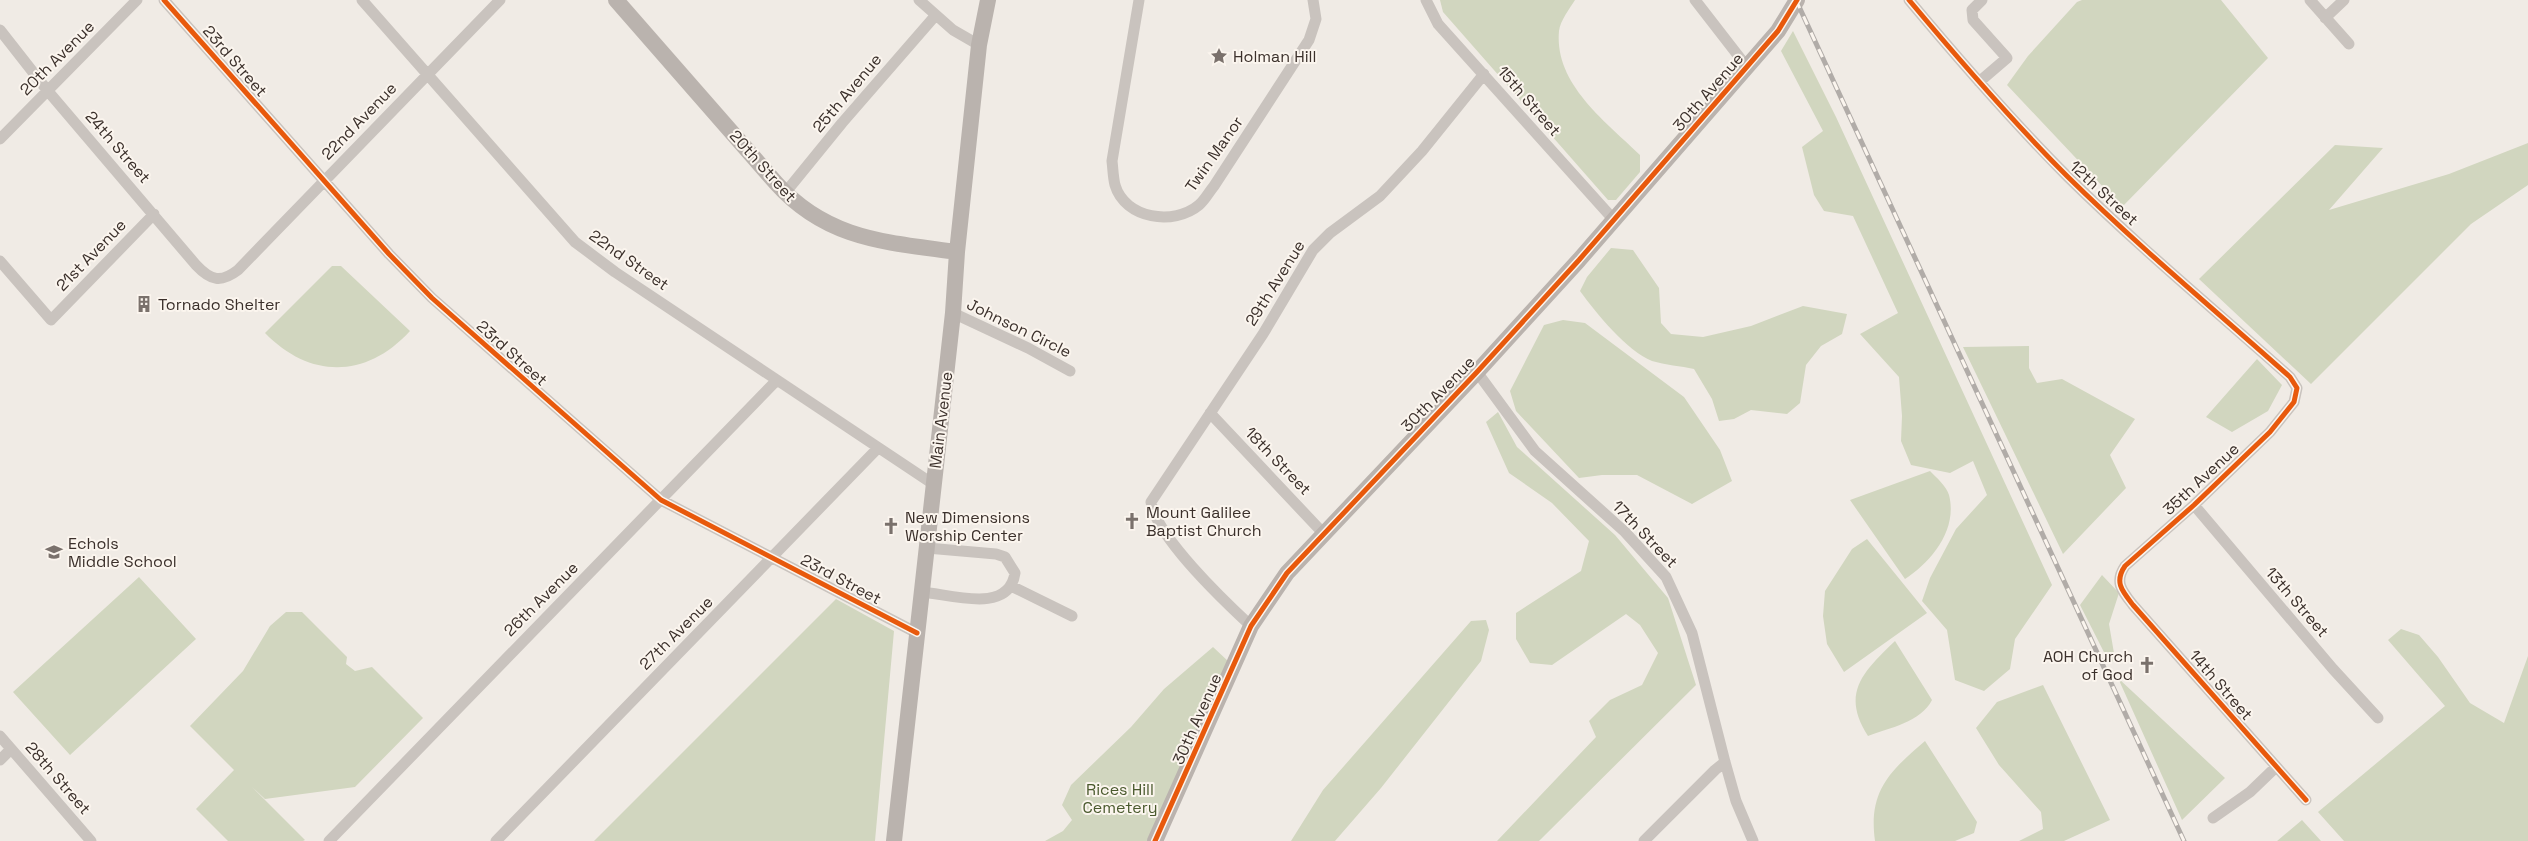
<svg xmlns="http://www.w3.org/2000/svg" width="2528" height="841" viewBox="0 0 2528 841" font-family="'Space Grotesk',sans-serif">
<rect width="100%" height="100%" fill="#f0ebe5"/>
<path fill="#d1d6bf" d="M1440,0H1575C1570,8 1560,21 1559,31C1554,84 1606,122 1640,155V172L1616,200H1608L1443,12Z
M2082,0H2221L2268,58L2122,207L2007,85L2028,56L2077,2Z
M1793,31L1836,117L2052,585L2015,639L2010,669L1984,691L1955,680L1947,630L1922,601L1930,578L1956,529L1987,495L1973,461L1950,473L1911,465L1901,441L1902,416L1899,377L1860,334L1898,313L1853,216L1824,211L1814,195L1802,147L1823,131L1781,51Z
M2528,143V185L2471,224L2311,384L2199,279L2335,145L2383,148L2329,210L2449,174Z
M1611,248L1633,250L1659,288L1661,323L1671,334L1703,337L1751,326L1803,306L1847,314L1842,334L1821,346L1806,365L1800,403L1787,414L1751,410L1734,419L1719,421L1712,399L1694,369C1681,366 1665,365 1652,361C1627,351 1596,313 1580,291L1587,277Z
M332,266H341L410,331C366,379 310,379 265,333Z
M1563,320L1585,323L1684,397L1720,450L1732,481L1692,504L1637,475H1602L1579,478L1516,411L1510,391L1544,325Z
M2029,346V368L2037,383L2062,379L2135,419L2110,455L2126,488L2063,554L1963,347Z
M2257,359L2282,385L2268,411L2232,432L2206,417Z
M1498,412L1517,447L1615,535L1668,598L1696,685L1539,841H1497L1596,737L1589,721L1610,700L1642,685L1658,653L1640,625L1626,614L1552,665L1530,663L1516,639V613L1581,571L1589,541L1552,503L1509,473L1486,422Z
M1930,471C1936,477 1947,487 1949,495C1958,530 1931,562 1905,579L1850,500Z
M1867,539L1927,613L1844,672L1827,644L1823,616L1825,591L1852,549Z
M2102,575L2119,593L2109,624L2115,659L2110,664L2080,605Z
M139,577L196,639L70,755L13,692Z
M836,599L894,631L875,841H594Z
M286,612H302L347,657L346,664L355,671L372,667L423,718L355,787L265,799L252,787L305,840L303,841H228L196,809L234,770L190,726L243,671L270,626Z
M1486,620L1489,630L1481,661L1381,788L1335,841H1291L1323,790L1471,621Z
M2401,629L2419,635L2438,657L2470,703L2504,723L2528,656V841H2344L2318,812L2445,706L2388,640Z
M1895,641L1932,700C1921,722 1889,728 1868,736C1840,693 1864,671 1895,641Z
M1213,647L1229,662L1147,841H1045L1063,831L1072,820L1062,805L1071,785L1131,727L1164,689Z
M2118,678L2225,778L2182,820Z
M2043,685L2110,820L2064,841H2019L2043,829L2041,812L1999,765L1976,728L1997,702Z
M1925,741L1977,822L1974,833L1955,841H1875C1868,791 1890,771 1925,741Z
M2302,820L2321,841H2277Z"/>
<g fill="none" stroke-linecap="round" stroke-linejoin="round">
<path stroke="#c9c3be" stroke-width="11" d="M164,0L389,254L432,298L661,500L917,633
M362,0L575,242L615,272L933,484
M919,0L953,30L979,45
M1139,0L1112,161C1113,169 1113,177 1115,185C1125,219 1174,226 1199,205C1205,200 1209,192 1214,186L1309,40L1316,19L1313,0
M1426,0L1438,24L1614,220
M1695,0L1747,67
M1909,0C1960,61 2012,121 2068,177C2139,247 2216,311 2290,377L2297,388L2294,402L2270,432L2194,505L2125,566C2114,582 2122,591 2133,605L2306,800
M2310,0L2349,44
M2325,18L2344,0
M0,30L47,90L196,265C211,281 221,283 238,270L500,0
M1979,82L2007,58L1973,20L1972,10L1982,0
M0,139L137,0
M785,193L842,123L935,16
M0,261L51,320L154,214
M953,313L1028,348L1070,371
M1477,372L1535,451L1625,532L1666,577L1692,633L1725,762L1736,801L1753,841
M1210,413L1323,533
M2194,505L2333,669L2378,718
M1011,586L1072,616
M921,592C950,594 1009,615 1015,573L1005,557L996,554L927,548
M1251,626C1224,601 1156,536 1151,502L1263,334L1313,250L1330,233L1380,196L1422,151L1484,74
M0,736L91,841
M0,760L11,749
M2213,818L2250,792L2276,767
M329,841L777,380
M496,841L878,448
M1644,841L1715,770L1725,762"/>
<path stroke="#bab3ae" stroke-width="16" d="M616,0L776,183C827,240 886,242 957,252
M894,841L953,313L957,252L979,45L988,0
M1155,841L1251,626L1287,573L1477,372L1579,260L1778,31L1797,0"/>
<g stroke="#b1aca8" stroke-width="5">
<path id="rail" d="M1796,0L2184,841"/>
</g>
<use href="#rail" stroke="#fbf5ee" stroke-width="3" stroke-dasharray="9" stroke-linecap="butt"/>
<g stroke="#fbf5ee" stroke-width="8">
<path id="cycleway" d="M164,0L389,254L432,298L661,500L917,633
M1909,0C1960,61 2012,121 2068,177C2139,247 2216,311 2290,377L2297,388L2294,402L2270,432L2194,505L2125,566C2114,582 2122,591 2133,605L2306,800
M1155,841L1251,626L1287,573L1477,372L1579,260L1778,31L1797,0"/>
</g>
<use href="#cycleway" stroke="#e8590c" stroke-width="5"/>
</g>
<defs>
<g id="sight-bare" transform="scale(1.35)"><path d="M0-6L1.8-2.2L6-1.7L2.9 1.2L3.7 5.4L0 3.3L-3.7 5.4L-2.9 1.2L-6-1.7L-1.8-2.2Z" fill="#7a716c" stroke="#fbf5ee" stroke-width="2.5" paint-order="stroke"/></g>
<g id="building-bare" transform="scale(1.35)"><path d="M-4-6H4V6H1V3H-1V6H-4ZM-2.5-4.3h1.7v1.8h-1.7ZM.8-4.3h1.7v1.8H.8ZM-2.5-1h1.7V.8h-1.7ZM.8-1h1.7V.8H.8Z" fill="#7a716c" stroke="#fbf5ee" stroke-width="2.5" paint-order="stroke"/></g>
<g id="church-bare" transform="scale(1.35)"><path d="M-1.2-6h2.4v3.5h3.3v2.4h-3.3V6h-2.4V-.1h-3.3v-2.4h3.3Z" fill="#7a716c" stroke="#fbf5ee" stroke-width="2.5" paint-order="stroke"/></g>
<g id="school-bare" transform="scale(1.35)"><path d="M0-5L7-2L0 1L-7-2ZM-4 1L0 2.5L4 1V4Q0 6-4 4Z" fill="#7a716c" stroke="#fbf5ee" stroke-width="2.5" paint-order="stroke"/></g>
</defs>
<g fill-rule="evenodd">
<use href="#sight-bare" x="1219" y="56"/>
<use href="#building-bare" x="144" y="304"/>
<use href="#church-bare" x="1132" y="521"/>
<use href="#church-bare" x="891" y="526"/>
<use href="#school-bare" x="54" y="552"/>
<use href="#church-bare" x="2147" y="665"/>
</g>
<g text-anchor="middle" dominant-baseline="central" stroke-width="4" stroke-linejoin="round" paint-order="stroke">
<g font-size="16" fill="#3b302b" stroke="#fbf5ee" text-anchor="start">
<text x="1233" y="56">Holman Hill</text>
<text x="158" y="304">Tornado Shelter</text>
<text x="1146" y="512">Mount Galilee<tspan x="1146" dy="18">Baptist Church</tspan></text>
<text x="905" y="517">New Dimensions<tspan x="905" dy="18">Worship Center</tspan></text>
<text x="68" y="543">Echols<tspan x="68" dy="18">Middle School</tspan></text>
<text x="2133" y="656" text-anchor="end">AOH Church<tspan x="2133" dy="18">of God</tspan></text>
</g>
<g font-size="16" fill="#3b302b" stroke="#fbf5ee">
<text transform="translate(57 58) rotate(-45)">20th Avenue</text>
<text transform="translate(235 61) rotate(49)">23rd Street</text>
<text transform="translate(1708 92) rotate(-49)">30th Avenue</text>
<text transform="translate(847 93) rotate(-50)">25th Avenue</text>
<text transform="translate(1529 101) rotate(49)">15th Street</text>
<text transform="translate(359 121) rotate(-46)">22nd Avenue</text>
<text transform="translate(118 147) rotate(49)">24th Street</text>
<text transform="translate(1214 154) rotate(-55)">Twin Manor</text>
<text transform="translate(763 166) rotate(48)">20th Street</text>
<text transform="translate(2104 193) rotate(43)">12th Street</text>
<text transform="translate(91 255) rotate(-46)">21st Avenue</text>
<text transform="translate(629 260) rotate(35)">22nd Street</text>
<text transform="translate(1275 283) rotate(-58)">29th Avenue</text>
<text transform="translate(1019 328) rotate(26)">Johnson Circle</text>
<text transform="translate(512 353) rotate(42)">23rd Street</text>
<text transform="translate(1438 394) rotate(-46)">30th Avenue</text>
<text transform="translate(941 420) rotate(-83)">Main Avenue</text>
<text transform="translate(1278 461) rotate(46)">18th Street</text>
<text transform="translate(2201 479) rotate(-43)">35th Avenue</text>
<text transform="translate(1645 534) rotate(46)">17th Street</text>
<text transform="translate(841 579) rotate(28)">23rd Street</text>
<text transform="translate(541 599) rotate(-45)">26th Avenue</text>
<text transform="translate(2297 602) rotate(49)">13th Street</text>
<text transform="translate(676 633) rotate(-45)">27th Avenue</text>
<text transform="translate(2221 685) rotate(49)">14th Street</text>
<text transform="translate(1197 719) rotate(-66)">30th Avenue</text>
<text transform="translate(58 778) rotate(49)">28th Street</text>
</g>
<g font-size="16" fill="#4a5a2e" stroke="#fbf5ee">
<text x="1120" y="789">Rices Hill<tspan x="1120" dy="18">Cemetery</tspan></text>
</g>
</g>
</svg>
